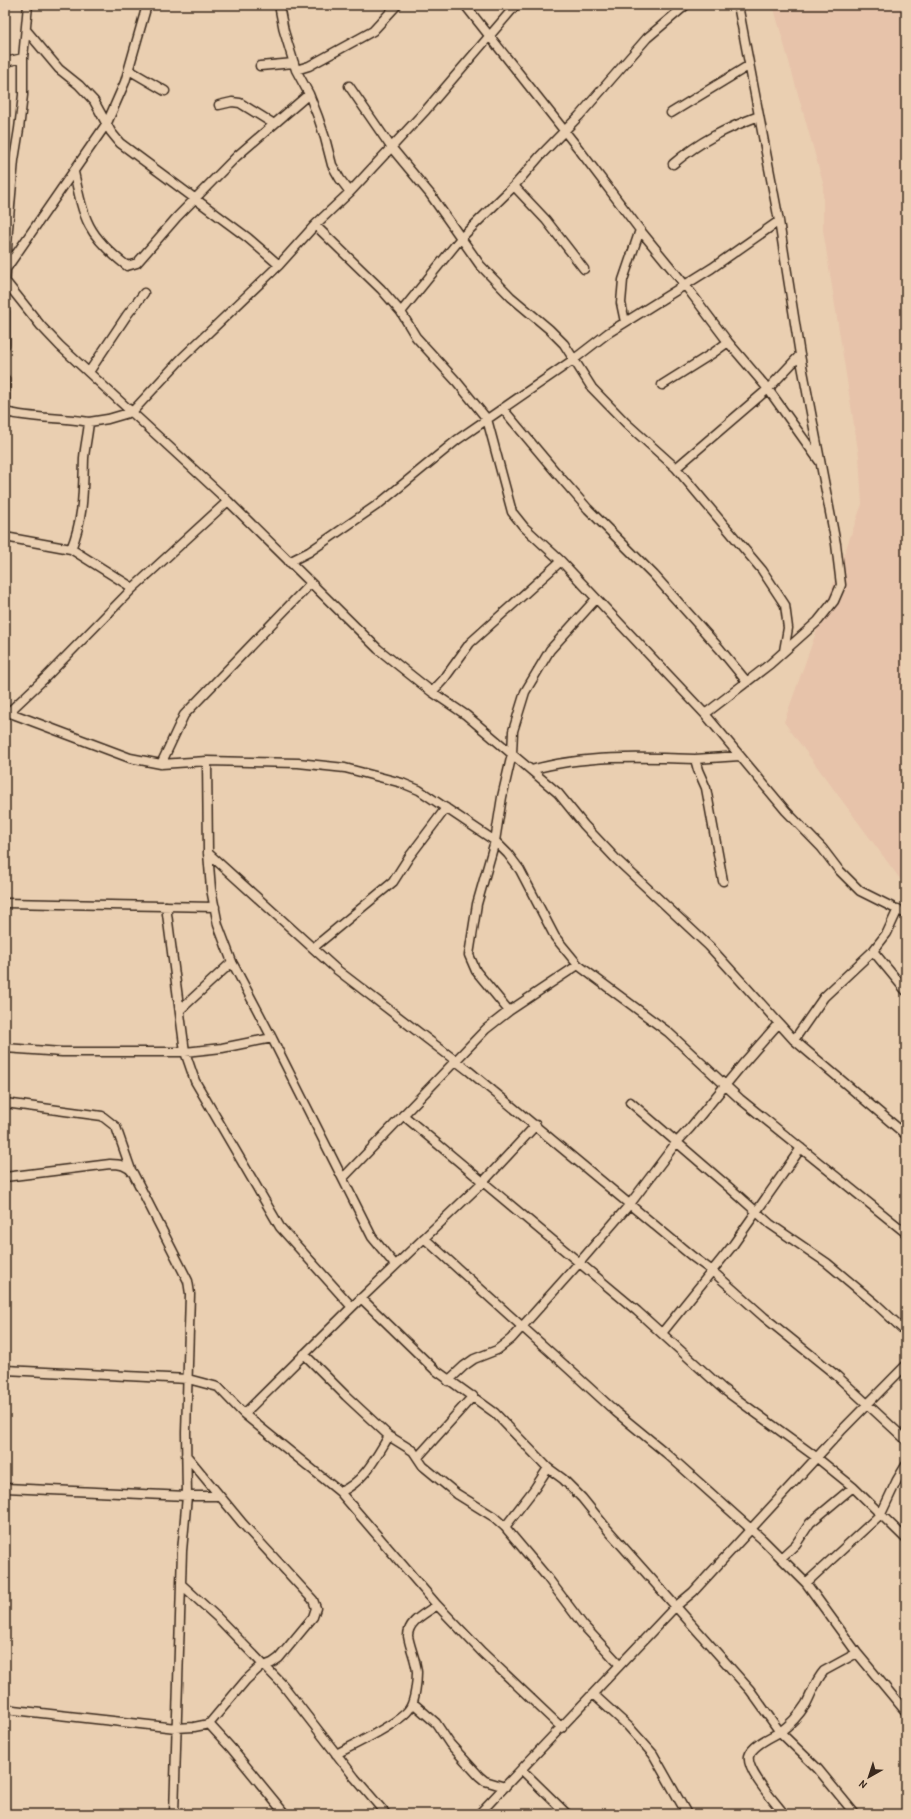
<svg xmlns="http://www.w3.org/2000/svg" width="911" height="1819" viewBox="0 0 911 1819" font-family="'Patrick Hand',sans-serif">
<rect width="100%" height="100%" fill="#eacfb1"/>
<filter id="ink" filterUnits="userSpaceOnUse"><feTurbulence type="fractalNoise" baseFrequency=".025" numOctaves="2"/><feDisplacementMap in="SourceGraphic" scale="8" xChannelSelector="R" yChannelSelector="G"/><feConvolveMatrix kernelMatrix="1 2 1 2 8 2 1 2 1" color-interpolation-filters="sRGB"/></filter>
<g filter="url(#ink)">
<path fill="#e7c3aa" d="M773,5H906V887L784,722L862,504L859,456L823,230V183Z"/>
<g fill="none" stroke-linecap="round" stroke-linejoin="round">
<g stroke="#3b2a1e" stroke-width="11">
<path id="minor" d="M279,5L284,31L296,70L309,94L318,117L325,138L332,165L340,179L350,192
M465,5L578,148L640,230L685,285L728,342L768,389L820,462
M27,31L59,69L79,85L94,101L111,132L120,143L248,238L279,265
M5,62L23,58
M260,66L294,63
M129,70L165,91
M296,70L309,66L373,31L397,5
M349,86L391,147L430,194L480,265L511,297L549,329L564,344L592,388L626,423L676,468L762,570L785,605L788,628L784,651
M219,105L232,102L240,103L274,124
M671,113L748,66
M673,164C700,141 727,128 759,116
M74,172C84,220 87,235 127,266L137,263L177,217L237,156L309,94
M514,186L546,220L584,269
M315,225L381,289L401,312L416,337L457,382L487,419L512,512L524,527L561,561L705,714L786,811L822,848L838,869L860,891L906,914
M6,269L107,123L125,82L147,5
M6,282L41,326L60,346L228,501L378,649L432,692L466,715L558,793L584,825L616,859L709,946L794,1040L906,1135
M5,292L8,229L14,160L19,129L23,95V58L28,5
M5,311V345
M401,312L461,238L514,186L540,156L579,116L647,38L686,5
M625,322L621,303L623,280L640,230
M89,372L127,315L144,293
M5,379V419
M662,385L713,353L728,342
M503,409L554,470L588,509L654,575L720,649L747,682
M6,412C33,419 61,417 89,422
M676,468L768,389L800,355
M5,537L71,549L133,588
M71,549C84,517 83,491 84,458C85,446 88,434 89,422L108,419L132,412L182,358L279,265L315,225L350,192L426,110L516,5
M289,562L309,552L380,503L457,440L573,360L608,333L712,268L779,221
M432,692L444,679L470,643L561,561
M5,711L130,758L161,764L207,761L298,763L345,768L402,783L419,790L495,841L508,854L520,870L555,937L578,965L668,1032L740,1099L906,1233
M9,712L45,678L133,588L228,501
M705,714L770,664L818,621L834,601L841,585L836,544L800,355L779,221L738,5
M207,761L208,853L211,889L218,925L232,962L272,1038L372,1237L395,1265
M161,764L184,715L311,583
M531,770C583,755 641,757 695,759
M208,853L336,969L469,1071L693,1257L711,1270L764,1317L837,1376L906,1440
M723,881L706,788L698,770L695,759L740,756
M5,903L215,907
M166,906L185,1052L195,1081L280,1227L352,1307
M313,948L393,882L409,857L446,808
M873,951L906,991
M180,1010L232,962
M509,1011L476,971L469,955L477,904L495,841L502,797L512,754L513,731L525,692L550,650L596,599
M794,1040L824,997L873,951L887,933L898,909
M5,1048L62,1052H185L222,1048L272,1038
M630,1102L731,1189L770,1224L827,1263L876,1304L906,1332
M5,1103L102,1116L116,1127L131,1170
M403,1115L637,1311L723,1389L816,1457L853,1487L906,1539
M5,1177L110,1164C120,1164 127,1165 133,1173L188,1281L190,1294L186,1433L187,1496L182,1551L174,1814
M343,1178L486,1029L509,1011L578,965
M424,1238L559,1360L616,1412L666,1453L762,1539L806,1583L857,1653L906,1712
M361,1298L434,1369L495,1413L548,1468L563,1479L582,1498L608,1530L750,1690L780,1732C771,1737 752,1745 749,1756C746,1771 775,1802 784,1814
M662,1333L733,1245L801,1148
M304,1354L346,1396L389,1436L413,1451L423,1466L457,1494L494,1517L505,1527L547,1577L583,1625L620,1665
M5,1370L188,1379L218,1387L244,1414L340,1492L437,1605L482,1652L562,1728
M448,1381L464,1366L474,1359L497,1350L511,1339L579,1263L630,1204L676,1143L690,1128L742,1065L778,1024
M244,1414L352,1307L485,1180L536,1125
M418,1457L473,1396
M5,1488L187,1496H219
M340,1492C364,1482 376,1457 389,1436
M505,1527L535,1488L548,1468
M781,1558L796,1544L810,1523L853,1487
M806,1583L881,1514L897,1480L906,1465
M181,1584L218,1618L283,1685L355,1778L386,1814
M593,1694L628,1726L653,1754L687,1814
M413,1703L436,1723L450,1744L479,1776L485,1781L505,1787
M5,1709L176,1728L194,1727L209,1724L246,1680L259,1668L272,1663L279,1658L313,1617L316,1608L313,1600L243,1524L186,1455
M209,1724L231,1748L285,1814
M336,1754C352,1746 402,1722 410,1708C415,1700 417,1682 417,1672C416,1660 410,1648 408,1636C408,1621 425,1614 437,1605
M522,1770L567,1814
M479,1814L620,1665L675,1607L693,1592L841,1431L906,1365
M855,1814L818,1769L780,1732C791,1724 799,1715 806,1704C812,1693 815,1681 824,1671L857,1653"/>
</g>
<use href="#minor" stroke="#eacfb1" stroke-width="8"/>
</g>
</g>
<rect width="911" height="1819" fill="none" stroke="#eacfb1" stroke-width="20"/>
<rect x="10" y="10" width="891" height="1799" fill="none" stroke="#3b2a1e" stroke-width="1.5" filter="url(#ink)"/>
<g transform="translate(869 1777) rotate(219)" stroke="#eacfb1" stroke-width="3" paint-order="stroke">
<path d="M0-3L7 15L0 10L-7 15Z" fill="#3b2a1e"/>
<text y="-6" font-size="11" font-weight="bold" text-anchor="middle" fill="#3b2a1e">N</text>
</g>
</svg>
